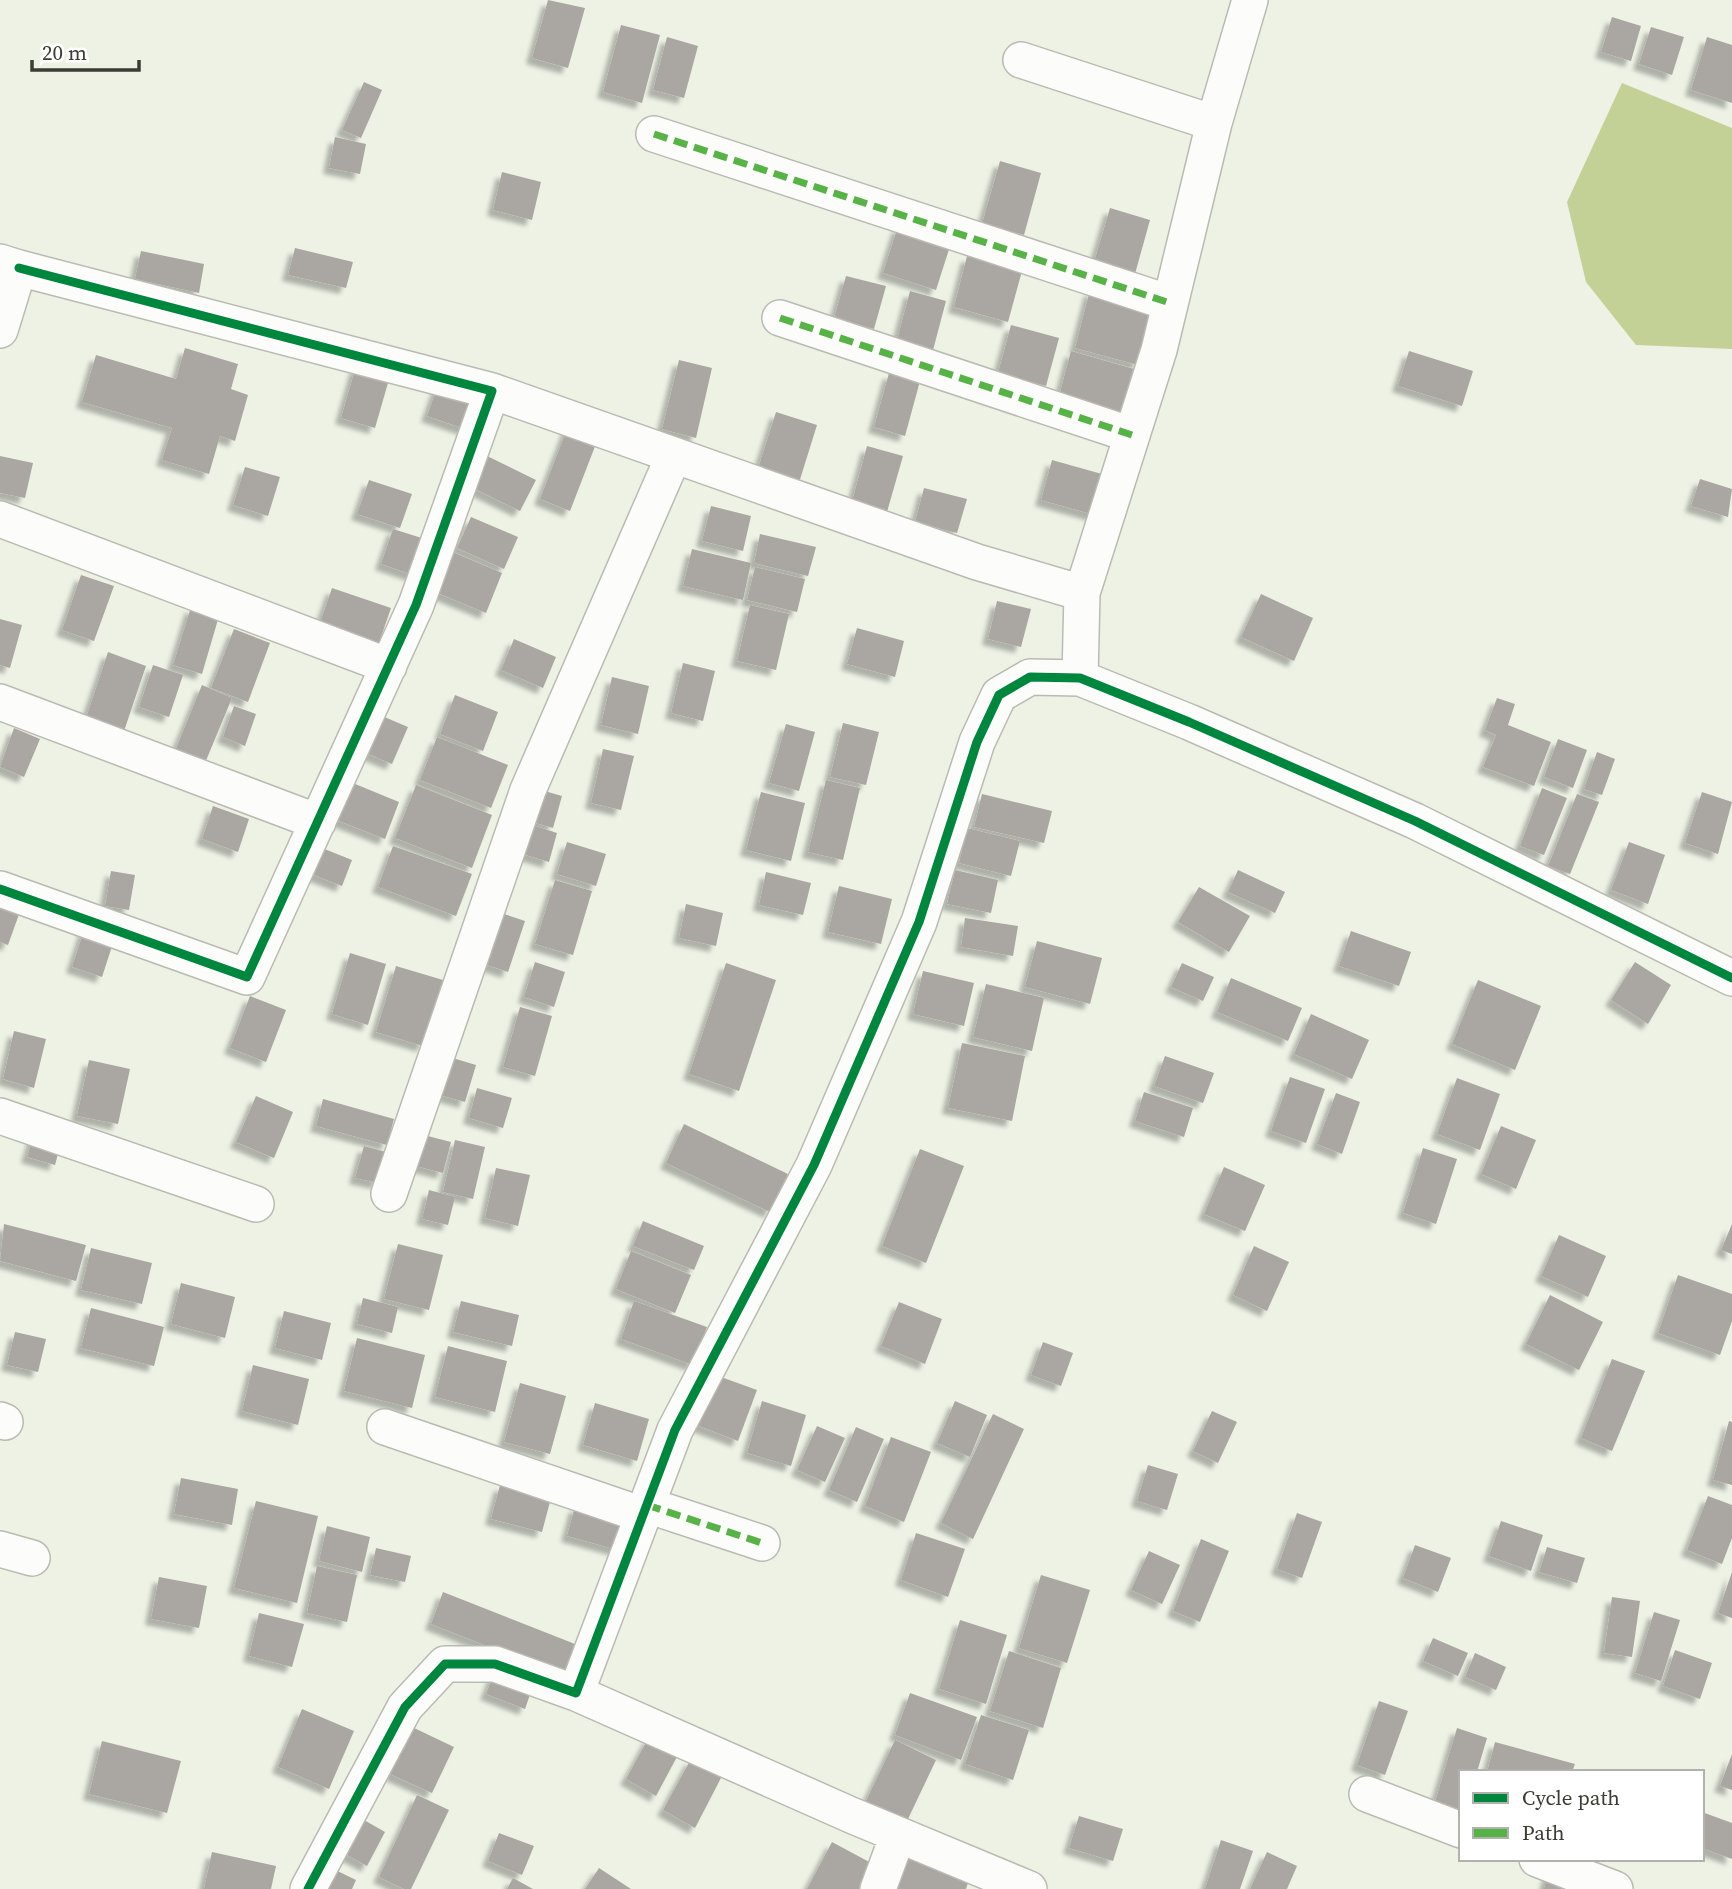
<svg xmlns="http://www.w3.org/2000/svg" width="1732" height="1889" viewBox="0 0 1732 1889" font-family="'Source Serif 4',serif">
<defs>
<filter id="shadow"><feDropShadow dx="-6" dy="6" stdDeviation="2" flood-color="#0004"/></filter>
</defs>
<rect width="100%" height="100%" fill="#eef2e5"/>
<path fill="#c4d196" d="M1622,83L1732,128V349L1636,345L1586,282L1567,202Z"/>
<path fill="#aaa7a2" filter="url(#shadow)" d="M548,0L585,8L568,68L532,58Z
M1612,17L1641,26L1631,61L1601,52Z
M621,25L660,35L642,103L603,92Z
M1651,27L1684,37L1672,75L1639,64Z
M667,37L698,46L684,98L653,90Z
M1707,37L1732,45V103L1691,90Z
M364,82L382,90L361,138L342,130Z
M335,137L366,144L360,174L329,168Z
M1000,161L1041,173L1024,235L982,224Z
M502,172L541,182L532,220L493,210Z
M1110,208L1150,220L1133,281L1092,269Z
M898,226L951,243L936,290L883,273Z
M295,248L353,262L346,288L288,275Z
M141,251L204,264L199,293L135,279Z
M967,256L1022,271L1008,322L954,307Z
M846,276L886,286L874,329L834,318Z
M1090,290L1154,308L1138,365L1075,348Z
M910,291L946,301L932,354L896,344Z
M1011,325L1059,338L1046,386L998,373Z
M185,348L238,364L231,389L248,395L235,441L220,436L209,474L162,460L172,428L82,402L96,355L176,379Z
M1071,351L1134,369L1120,418L1058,400Z
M1409,351L1473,371L1462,406L1398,386Z
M679,360L712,368L696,438L662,429Z
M356,366L390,376L375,428L341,418Z
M889,373L920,381L905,436L874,427Z
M438,385L479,401L468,430L427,416Z
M776,412L817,425L797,489L756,475Z
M569,424L599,436L570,511L540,499Z
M867,446L903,456L885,519L850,509Z
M483,454L536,480L520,511L467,485Z
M0,456L33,463L25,498L0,493Z
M1052,460L1109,476L1098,516L1041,500Z
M245,467L280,477L268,516L233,505Z
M1700,479L1732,489L1728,517L1691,506Z
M369,480L412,494L400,528L357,514Z
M924,488L967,499L957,533L915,522Z
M711,506L751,516L743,551L702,541Z
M471,517L518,537L504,569L457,548Z
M393,529L428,540L416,576L381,564Z
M760,534L816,547L808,576L754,563Z
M692,549L751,563L743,600L683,586Z
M450,551L502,573L486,613L433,591Z
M755,567L805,579L797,612L747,600Z
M81,575L114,586L94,641L62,630Z
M332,588L391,608L379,643L320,623Z
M1261,594L1313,618L1294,661L1241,637Z
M997,601L1031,609L1021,647L988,639Z
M750,605L789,614L776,670L737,661Z
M191,607L219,616L202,674L173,665Z
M0,619L22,625L10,668L0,665Z
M857,628L904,641L895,677L847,664Z
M234,629L270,643L248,702L211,688Z
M514,639L556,657L543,688L501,670Z
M108,652L146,666L122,737L84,724Z
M683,663L715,671L703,721L671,713Z
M153,665L183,675L169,717L139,707Z
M612,677L649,686L638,734L601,725Z
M202,685L232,698L205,763L175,751Z
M455,695L498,712L483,751L440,734Z
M1497,698L1515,704L1508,725L1551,742L1534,786L1483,767L1496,735L1485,730Z
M234,706L256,714L245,746L223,737Z
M375,713L408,727L392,764L359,750Z
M843,723L879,732L866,785L830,777Z
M786,724L815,732L799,791L769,783Z
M14,728L40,739L24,777L0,767Z
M437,737L508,765L491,808L420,780Z
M1558,739L1587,750L1573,788L1544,777Z
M603,749L634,756L621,810L591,803Z
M1597,752L1615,759L1602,795L1584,789Z
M343,779L399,802L385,839L329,817Z
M826,780L860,788L843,860L808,852Z
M416,785L492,815L472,868L395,838Z
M534,788L562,796L553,828L525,820Z
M1542,788L1567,798L1544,855L1520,846Z
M761,792L805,803L791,861L746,850Z
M1702,792L1732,802L1718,854L1685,843Z
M982,794L1052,811L1044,843L974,827Z
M1577,794L1599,802L1570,874L1548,866Z
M213,806L249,819L238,852L202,839Z
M517,820L557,833L549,862L509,850Z
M967,828L1020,841L1011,876L959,863Z
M567,842L606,854L596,886L557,874Z
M1629,842L1665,855L1648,904L1611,890Z
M393,846L472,874L456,916L378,887Z
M322,848L352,860L342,886L311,874Z
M955,870L998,880L991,913L947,904Z
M1238,870L1285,892L1275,913L1228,892Z
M111,871L135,875L129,910L105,906Z
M766,872L811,883L803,915L759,905Z
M555,880L592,891L573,955L535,944Z
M839,886L892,899L881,944L828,932Z
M1199,887L1250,916L1229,952L1178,922Z
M0,896L23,903L8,945L0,942Z
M686,904L723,913L716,946L679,938Z
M483,907L525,921L508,972L466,958Z
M965,918L1018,926L1013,956L961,947Z
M85,927L115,937L102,977L72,967Z
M1351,931L1411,952L1399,986L1339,966Z
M1037,941L1102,958L1090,1004L1025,987Z
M350,953L386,964L368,1025L332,1014Z
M535,962L565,972L554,1007L524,997Z
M1635,962L1671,985L1648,1024L1611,1000Z
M726,963L776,980L739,1091L689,1074Z
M1182,963L1214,977L1203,1001L1171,987Z
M396,966L443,980L423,1046L376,1032Z
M923,971L974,983L964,1026L913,1014Z
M1231,978L1302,1008L1288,1041L1217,1012Z
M1478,980L1541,1006L1515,1070L1452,1044Z
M986,984L1044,998L1032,1051L973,1037Z
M250,996L286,1010L266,1062L230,1048Z
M520,1007L552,1016L535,1076L503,1067Z
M1311,1014L1369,1040L1352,1079L1294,1054Z
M14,1031L46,1039L34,1088L3,1079Z
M962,1043L1025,1056L1012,1121L948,1108Z
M426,1050L476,1065L465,1102L415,1088Z
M1165,1056L1214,1073L1203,1103L1154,1086Z
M89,1060L130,1069L118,1124L77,1116Z
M1290,1077L1325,1089L1306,1143L1271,1131Z
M1457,1078L1500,1094L1480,1150L1437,1134Z
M477,1088L512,1098L503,1128L469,1118Z
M1144,1092L1193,1108L1184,1137L1135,1121Z
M1336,1093L1360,1102L1342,1154L1317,1144Z
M256,1096L293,1112L274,1158L236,1142Z
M323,1099L394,1119L387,1145L316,1126Z
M684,1124L788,1174L770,1212L666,1163Z
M1501,1126L1536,1140L1516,1189L1481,1174Z
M34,1134L61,1142L55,1165L27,1157Z
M420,1134L451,1142L443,1173L412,1165Z
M455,1140L485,1147L473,1199L443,1192Z
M364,1146L386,1152L378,1183L355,1178Z
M1423,1148L1457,1159L1436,1224L1403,1213Z
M920,1149L964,1166L926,1263L882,1246Z
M1224,1167L1265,1185L1245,1231L1204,1214Z
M496,1168L530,1175L518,1226L485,1218Z
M429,1190L455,1197L448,1225L422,1219Z
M643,1221L704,1246L694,1270L633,1246Z
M4,1224L86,1245L76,1281L0,1261Z
M1732,1224V1254L1721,1250Z
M1559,1235L1606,1256L1588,1297L1541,1276Z
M398,1244L443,1255L429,1310L384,1299Z
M1254,1246L1289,1262L1267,1311L1233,1295Z
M91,1248L152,1263L142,1304L81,1290Z
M631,1251L691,1275L675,1313L616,1289Z
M1678,1275L1732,1294V1321L1720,1355L1658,1333Z
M181,1283L235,1297L225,1338L171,1324Z
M1550,1295L1603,1322L1579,1370L1526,1344Z
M363,1298L398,1307L392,1333L357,1324Z
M461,1301L519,1315L512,1346L453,1332Z
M634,1301L707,1327L693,1365L621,1339Z
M899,1302L942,1319L925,1364L881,1346Z
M91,1308L164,1327L154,1366L81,1348Z
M284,1311L331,1323L322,1360L275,1348Z
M15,1332L46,1339L38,1372L7,1365Z
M357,1338L425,1355L412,1408L344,1391Z
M1043,1342L1073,1353L1061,1386L1031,1375Z
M448,1346L507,1361L495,1412L435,1397Z
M1612,1359L1645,1371L1612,1451L1581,1438Z
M253,1365L309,1379L298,1425L242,1411Z
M710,1373L757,1390L738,1441L691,1423Z
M520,1383L566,1396L550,1454L504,1442Z
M762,1401L806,1415L791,1466L747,1453Z
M955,1401L987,1415L970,1457L937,1443Z
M595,1403L649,1419L637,1461L583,1445Z
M1212,1411L1237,1422L1218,1463L1193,1451Z
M993,1414L1024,1429L973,1539L941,1523Z
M1729,1421L1732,1422V1485L1713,1480Z
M817,1426L845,1438L825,1482L797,1470Z
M856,1427L884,1439L857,1502L829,1490Z
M891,1437L931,1452L904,1522L865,1506Z
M1148,1465L1178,1474L1167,1510L1137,1501Z
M181,1478L238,1489L232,1525L174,1514Z
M500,1485L551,1498L542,1532L491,1519Z
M1708,1496L1732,1505V1538L1722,1564L1687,1550Z
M256,1501L318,1516L297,1603L234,1588Z
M575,1506L633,1521L625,1552L567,1536Z
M1297,1513L1322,1522L1302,1578L1277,1569Z
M1501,1521L1543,1535L1531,1571L1489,1556Z
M327,1526L370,1537L362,1572L319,1561Z
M916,1533L965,1549L948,1597L901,1580Z
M1201,1539L1229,1551L1200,1622L1173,1611Z
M1415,1545L1451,1558L1438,1592L1403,1578Z
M1547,1547L1585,1558L1577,1583L1539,1572Z
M376,1548L411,1556L405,1582L370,1575Z
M1149,1551L1180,1565L1162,1604L1131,1590Z
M317,1566L357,1575L347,1622L307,1613Z
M1732,1572V1618L1718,1613Z
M1041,1575L1090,1590L1067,1663L1019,1648Z
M159,1577L207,1586L199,1628L151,1619Z
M443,1592L575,1644L563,1676L431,1624Z
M1612,1597L1640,1601L1632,1657L1604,1653Z
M1654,1612L1680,1620L1661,1681L1635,1673Z
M259,1613L304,1624L292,1667L249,1656Z
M960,1620L1007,1635L986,1704L939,1689Z
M1433,1638L1468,1653L1458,1676L1423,1661Z
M1675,1650L1712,1663L1700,1699L1663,1686Z
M1009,1651L1061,1668L1043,1728L990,1711Z
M1475,1653L1506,1667L1496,1690L1465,1677Z
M496,1668L534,1683L525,1709L486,1694Z
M910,1693L977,1717L961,1760L895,1735Z
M1379,1701L1408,1711L1385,1775L1357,1765Z
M302,1709L354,1731L329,1789L278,1767Z
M981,1715L1029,1730L1013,1780L965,1764Z
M412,1727L454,1747L432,1793L390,1774Z
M1457,1728L1487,1738L1477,1772H1461V1810L1435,1802Z
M649,1737L679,1753L656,1796L626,1779Z
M895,1740L936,1760L907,1821L866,1801Z
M102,1741L181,1761L167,1813L89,1794Z
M1495,1742L1575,1764L1572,1772H1487Z
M1732,1754V1790L1720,1786Z
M691,1759L722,1776L695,1828L663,1810Z
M417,1795L449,1810L411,1889H404L379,1877Z
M1702,1812L1732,1823V1859L1702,1848Z
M357,1816L385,1832L367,1866L338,1850Z
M1079,1816L1123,1829L1113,1861L1069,1848Z
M499,1833L534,1846L522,1875L488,1861Z
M1221,1840L1253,1851L1240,1889H1205Z
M832,1842L873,1864L859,1889H807Z
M212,1852L276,1866L271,1889H204Z
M1267,1852L1297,1866L1287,1889H1250Z
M907,1855L968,1883L966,1889H891Z
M323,1864L356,1880L352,1889H312Z
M599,1868L631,1889H585Z
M1550,1869L1568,1889H1544Z
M513,1878L533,1889H507Z"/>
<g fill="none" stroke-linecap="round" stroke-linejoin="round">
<g stroke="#b9bbb2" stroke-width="38">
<path id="minor" d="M1021,60L1214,123
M654,134L1170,303
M0,262L19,268L0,330
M780,318L1132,435
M492,391L977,562L1082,593L1080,678
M0,519L389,666
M1082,593L1159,350L1214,123L1250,0
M0,702L318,822
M0,889L247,977L416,605L492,391L19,268
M0,1116L256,1204
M389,1194L528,790L674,455
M0,1420L5,1422
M385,1427L643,1515
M647,1505L762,1543
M0,1549L32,1558
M576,1693L851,1815L1029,1889
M1367,1794L1461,1830
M1537,1859L1615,1889
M308,1889L405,1707L445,1664H495L576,1693L675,1430L814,1165L919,922L977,742L999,695L1030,677L1080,678L1189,722L1415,821L1732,978
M878,1889L898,1835"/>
</g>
<use href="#minor" stroke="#fcfdfb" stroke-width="35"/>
<path stroke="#57b346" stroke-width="7" stroke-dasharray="14 7" stroke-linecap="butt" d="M654,134L1170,303
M780,318L1132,435
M647,1505L762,1543"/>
<g stroke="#fff" stroke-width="13">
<path id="cycleway" d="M0,889L247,977L416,605L492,391L19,268
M308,1889L405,1707L445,1664H495L576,1693L675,1430L814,1165L919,922L977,742L999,695L1030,677L1080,678L1189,722L1415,821L1732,978"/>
</g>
<use href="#cycleway" stroke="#00873e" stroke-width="9"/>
</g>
<rect x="1459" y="1770" width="245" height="91" fill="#ffffff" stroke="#b1b1ae" stroke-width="2"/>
<rect x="1473" y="1793" width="35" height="10" fill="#00873e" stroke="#b1b1ae" stroke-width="2"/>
<text x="1522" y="1805" font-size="21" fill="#3b3d34">Cycle path</text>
<rect x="1473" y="1828" width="35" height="10" fill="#57b346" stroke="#b1b1ae" stroke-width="2"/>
<text x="1522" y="1840" font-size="21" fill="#3b3d34">Path</text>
<path d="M32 60v10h107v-10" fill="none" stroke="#3b3d34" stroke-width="3.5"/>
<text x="42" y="60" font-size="21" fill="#3b3d34" stroke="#ffffff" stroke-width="5" paint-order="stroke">20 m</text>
</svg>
